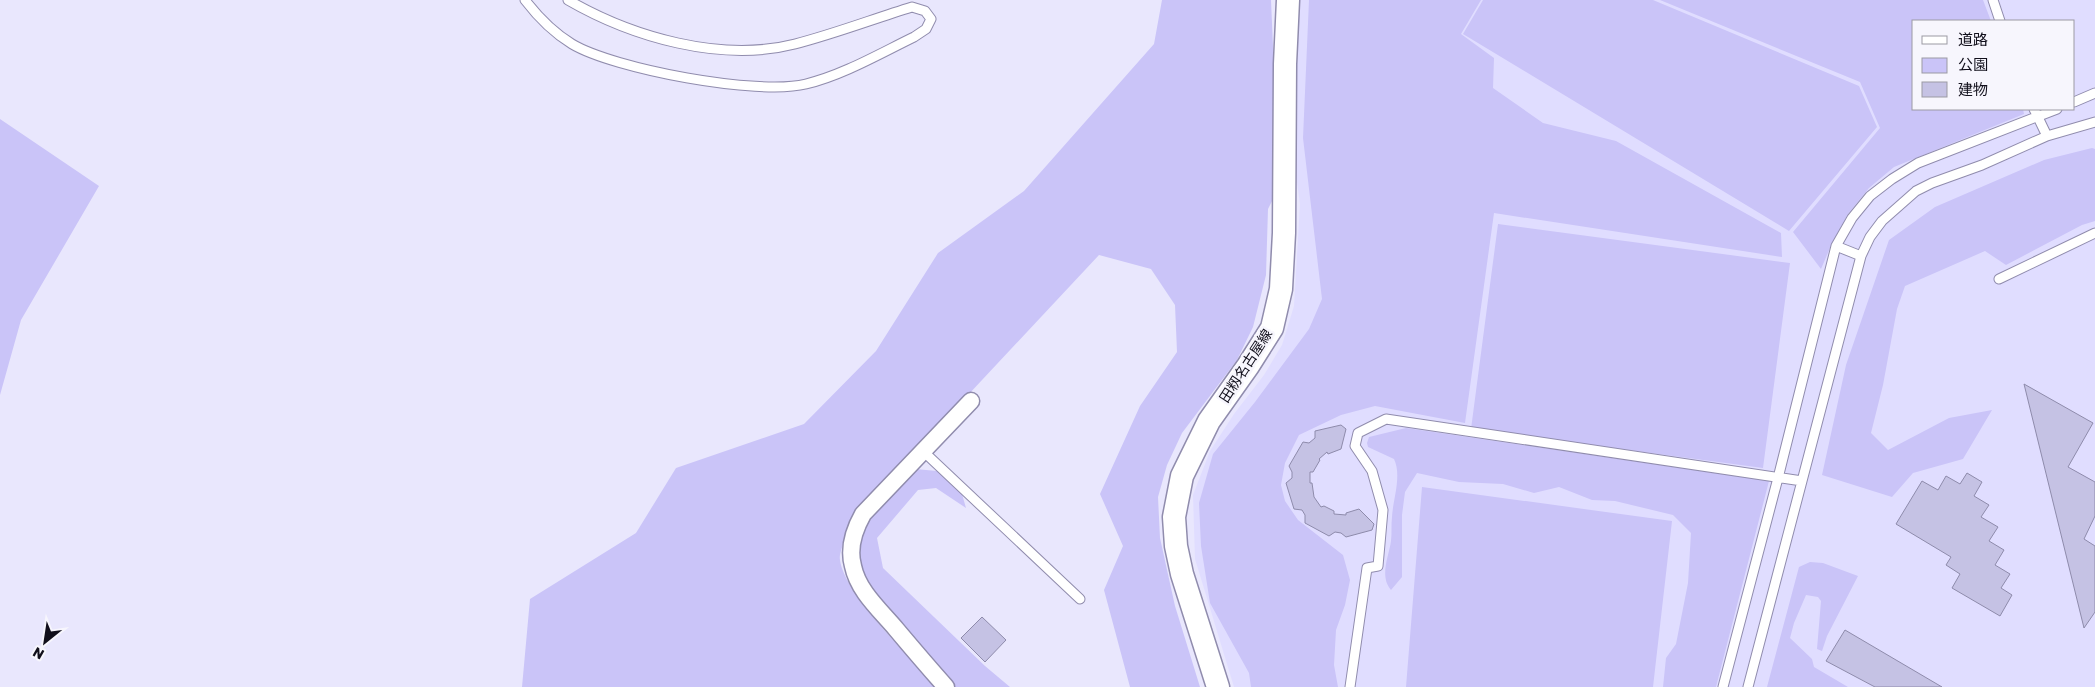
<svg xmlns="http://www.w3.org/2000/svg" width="2095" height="687" viewBox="0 0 2095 687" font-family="Rubik,'Noto Sans JP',sans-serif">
<rect width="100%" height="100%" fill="#e9e7fd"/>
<path fill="#e0ddff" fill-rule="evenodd" d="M1298,0H2095V687H1234L1195,559L1193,495L1210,451L1234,414L1264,375L1282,345L1294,306L1300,204L1294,161ZM1914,21H2074V109H1914Z"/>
<path fill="#cac4f8" d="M1162,0H1271L1274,70L1273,199L1268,209L1266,275L1253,327L1237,360L1182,433L1167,465L1158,497L1160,538L1175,606L1200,687H1130L1104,590L1123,546L1100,494L1140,406L1177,352L1175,305L1151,269L1099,255L854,517C851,526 838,552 840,560C844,594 913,660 937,687H522L530,599L636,533L676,468L804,424L876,351L938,253L1024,191L1154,44Z
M1309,0H1481L1461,34L1494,58L1493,88L1543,123L1616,141L1781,233L1782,257L1494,213L1465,423L1375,406L1341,415L1299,435L1285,463L1281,485L1285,501L1298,520L1343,555L1350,580L1345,605L1336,630L1334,665L1338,687H1251L1249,673L1210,603L1201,546L1199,503L1213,454L1255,402L1309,329L1322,299L1303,138Z
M1483,0H1653L1859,86L1877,127L1789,231L1463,34Z
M1660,0H1983L1991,21H1914V109H2023L2024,114L1894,167L1869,188L1848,214L1833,241L1821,269L1793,232L1880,128L1860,82Z
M0,119L99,186L21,320L0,395Z
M2092,148L2095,149V221L2082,225L2006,265L1985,251L1905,286L1897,309L1883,385L1871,433L1888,450L1949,418L1992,410L1963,459L1913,473L1892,497L1822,475L1846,365L1889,240L1935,207L2044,160Z
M1498,224L1790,263L1763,468L1471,429Z
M1406,428L1769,481L1716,687H1663L1666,658L1676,644L1688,583L1691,533L1673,515L1615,501L1592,500L1559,487L1534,493L1503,484L1459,482L1417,473L1405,492L1402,515V577L1391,590C1379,576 1389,556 1391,541C1392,533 1391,525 1392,517C1393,499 1402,476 1394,459L1368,447L1367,443L1369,437Z
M915,469L937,471L962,494L966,508L936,488L918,490L877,538L883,568L985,666L1010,687H954L865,585L855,552L863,520Z
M1422,487L1672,521L1653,687H1406Z
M1810,562L1823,563L1858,576L1827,636L1822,651L1817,649L1821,601L1818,597L1806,595L1794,623L1790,638L1812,659L1814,667L1848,687H1767L1799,567Z"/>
<path fill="#c5c2e4" stroke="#8e8bab" d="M2024,384L2093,423L2068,467L2095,482V516L2084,539L2095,546V612L2084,628Z
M1341,425L1346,429L1341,449L1328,454L1327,452L1319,459L1320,460L1313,472H1310V483H1312L1314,497L1321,507L1324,506L1334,511V514L1346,515V513L1359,509L1374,524L1372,530L1346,537L1341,533L1335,532L1329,536L1305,523V515L1302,510L1294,509L1286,483L1292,478V472L1289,466L1303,442L1309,443L1315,438V431Z
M1967,473L1982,482L1974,496L1989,505L1981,517L1998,527L1989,541L2004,550L1995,565L2010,574L2001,588L2012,595L2000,616L1952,588L1960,574L1946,565L1951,557L1896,524L1922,481L1938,490L1946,476L1960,484Z
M982,617L1006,640L985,662L961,638Z
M1845,630L1942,687H1875L1826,661Z"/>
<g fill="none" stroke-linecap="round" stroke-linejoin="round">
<g stroke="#908cad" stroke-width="11">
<path id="service" d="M525,0C538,17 554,33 572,44C614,69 758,96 806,84C843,75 879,54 914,37L926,29L931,19L925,11L912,7C873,19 834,34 795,44C721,63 632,37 568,0
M1993,0L2000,21
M2074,102L2095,93
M2034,109L2047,136
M1836,246L1861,256
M1999,279L2095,233
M923,451L1080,599
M1350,687L1367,568L1378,566L1383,510L1372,471L1355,446L1358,433L1386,419L1802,481
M1723,687L1778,478L1836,246L1852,218L1870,196L1892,179L1918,163L2057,109
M1748,687L1861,256L1870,237L1882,221L1916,191L1932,183L1982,165L2047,136L2095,122"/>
</g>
<g stroke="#908cad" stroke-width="19">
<path id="minor" d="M946,687C929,668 912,648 896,629C880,610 858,591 853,566C848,548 854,530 863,514L971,401"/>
</g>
<g stroke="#908cad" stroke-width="25">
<path id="secondary" d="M1218,687L1182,574L1176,546L1174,517L1182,476L1209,421L1248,366L1272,328L1281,289L1284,233L1285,64L1288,0"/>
</g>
<use href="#service" stroke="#fff" stroke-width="9"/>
<use href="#minor" stroke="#fff" stroke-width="16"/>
<use href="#secondary" stroke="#fff" stroke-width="22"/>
</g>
<g text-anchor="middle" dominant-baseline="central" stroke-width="5" stroke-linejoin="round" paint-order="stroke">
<g font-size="14" fill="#110f1b" stroke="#f7f6fd">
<text transform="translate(1246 366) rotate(-57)">田籾名古屋線</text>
</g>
</g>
<rect x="1912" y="20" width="162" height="90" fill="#f7f6fd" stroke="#9b9aa3"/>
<rect x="1922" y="36" width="25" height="8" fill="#ffffff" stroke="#9b9aa3"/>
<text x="1958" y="45" font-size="15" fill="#110f1b">道路</text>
<rect x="1922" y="58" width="25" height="15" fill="#cac4f8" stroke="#9b9aa3"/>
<text x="1958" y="70" font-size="15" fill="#110f1b">公園</text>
<rect x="1922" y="82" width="25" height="15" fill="#c5c2e4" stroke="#9b9aa3"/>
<text x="1958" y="95" font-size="15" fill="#110f1b">建物</text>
<g transform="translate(45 642) rotate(210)" stroke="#f7f6fd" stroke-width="4" paint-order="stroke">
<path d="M0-4L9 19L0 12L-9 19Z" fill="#110f1b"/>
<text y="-8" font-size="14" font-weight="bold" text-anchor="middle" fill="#110f1b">N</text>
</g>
</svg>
